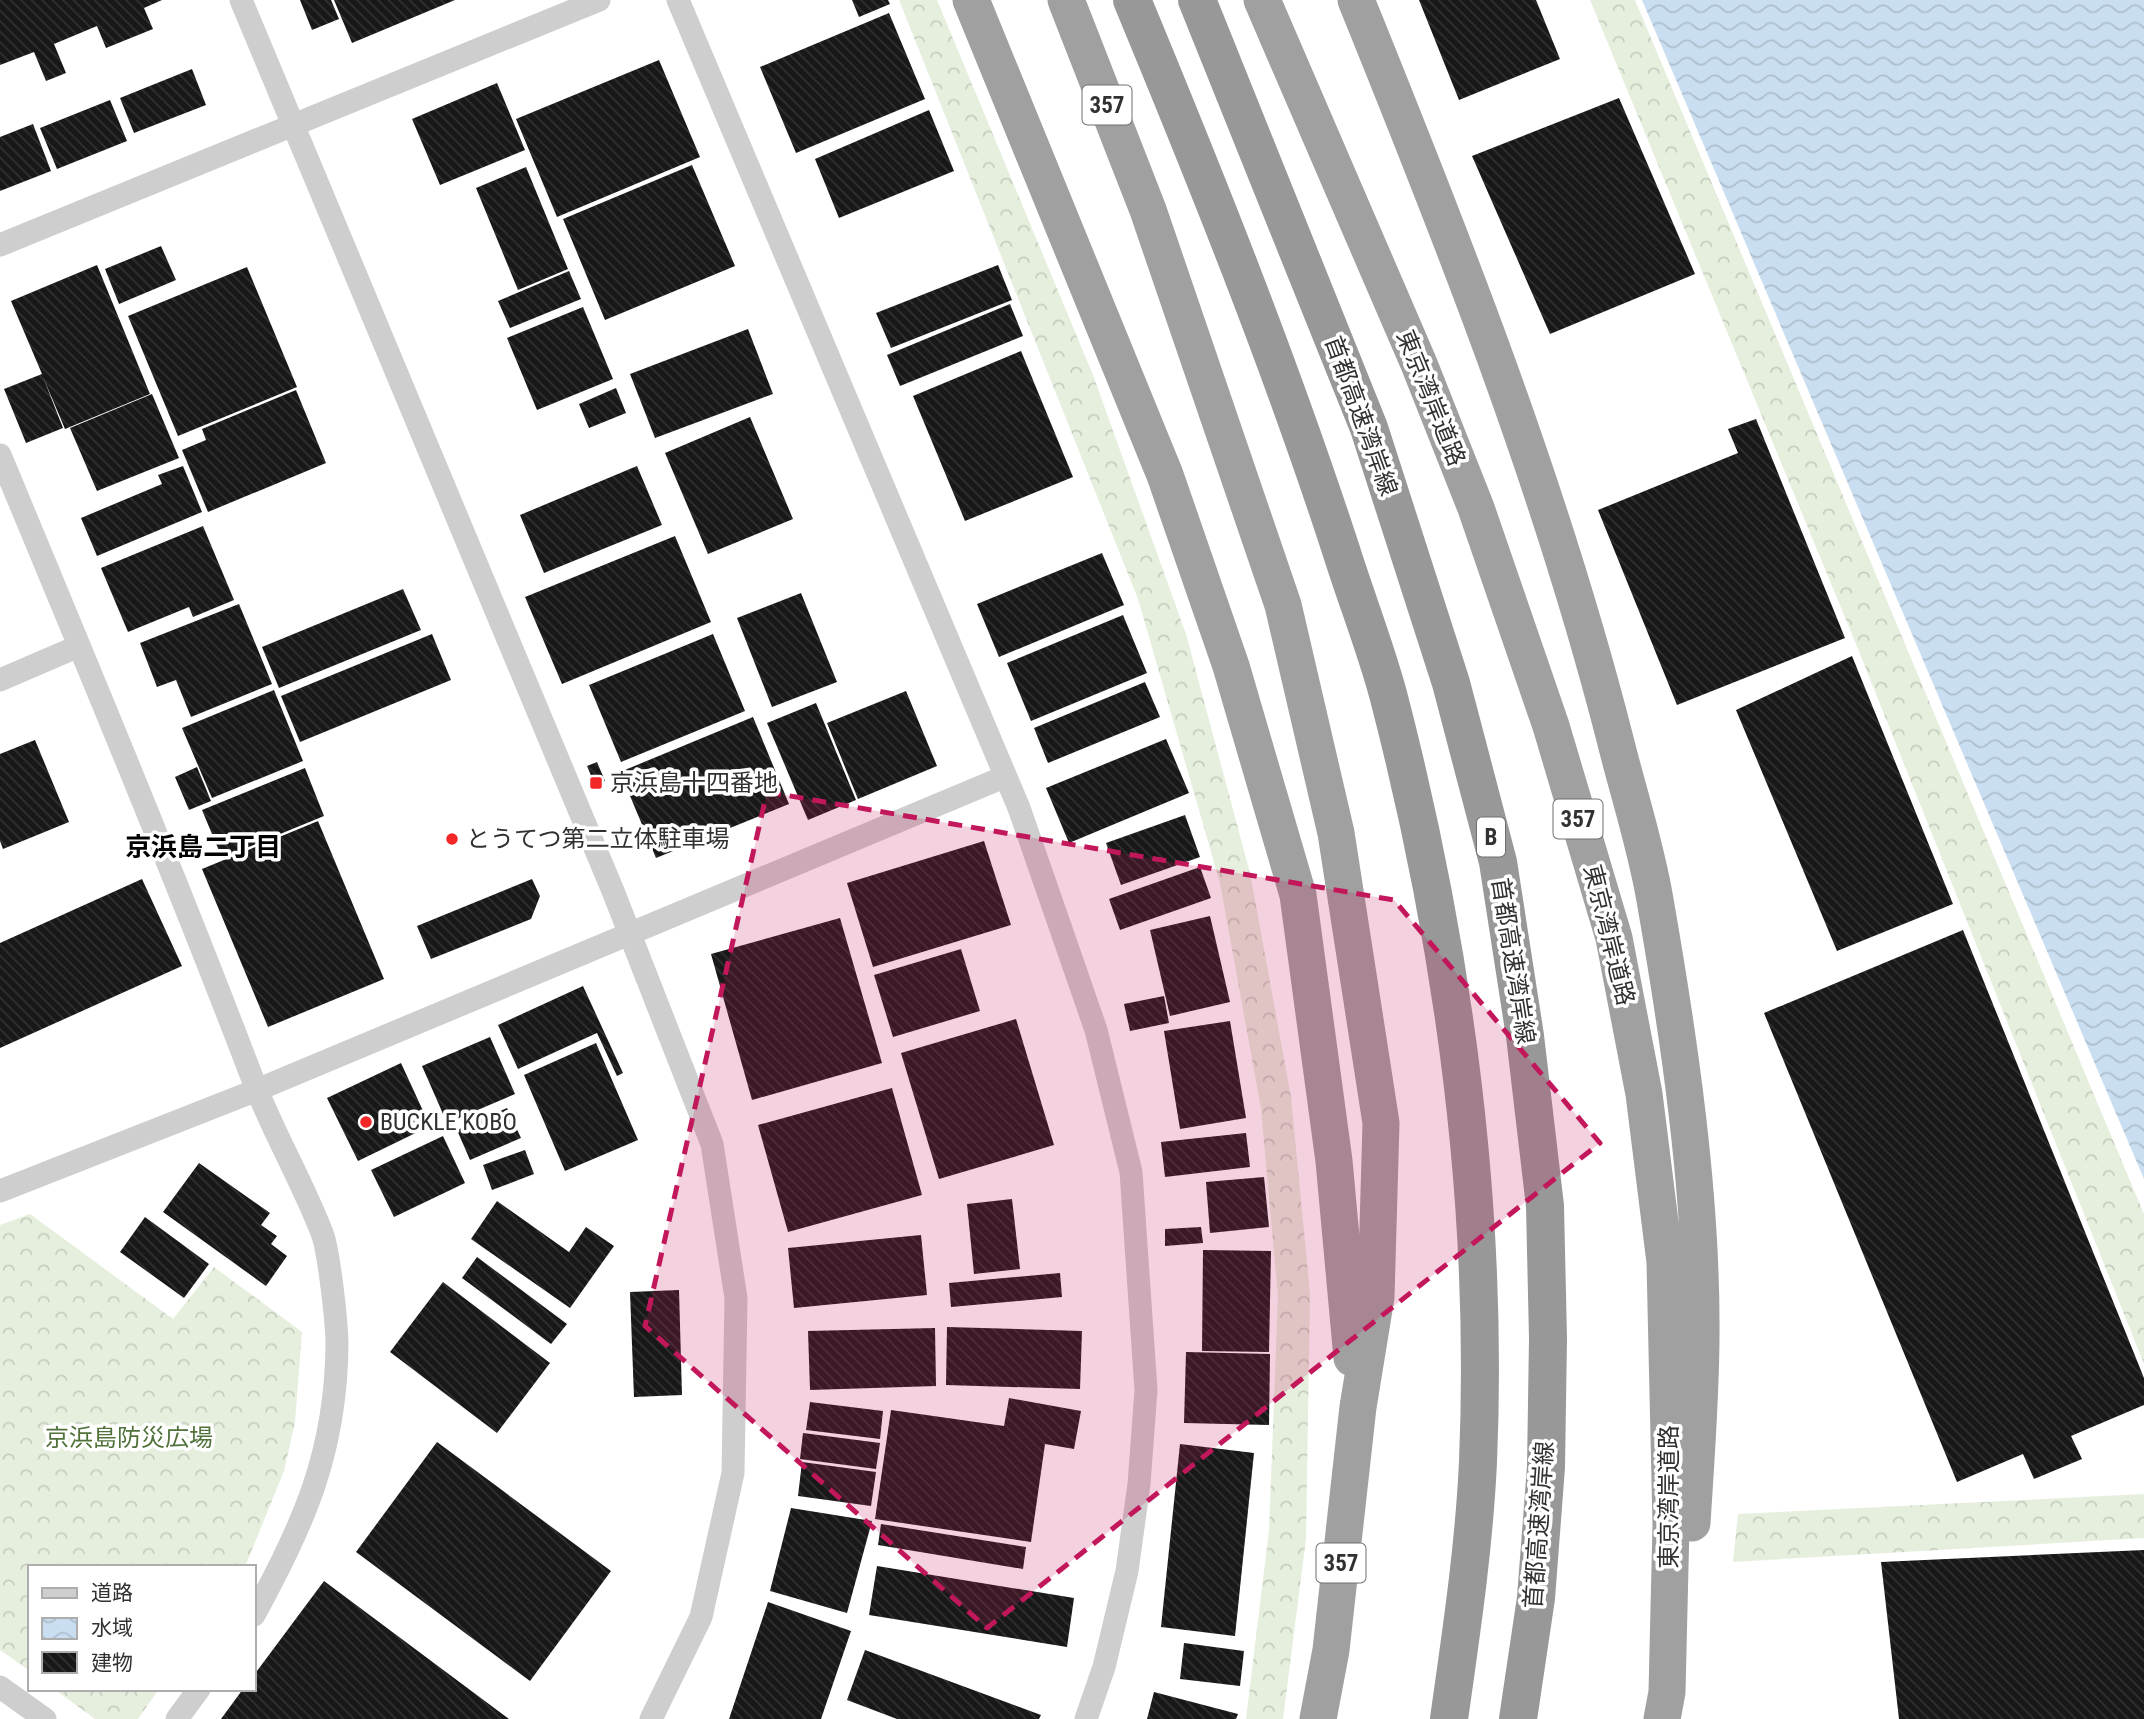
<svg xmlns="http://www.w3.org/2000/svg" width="2144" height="1719" viewBox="0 0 2144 1719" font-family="'Roboto Condensed','Noto Sans JP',sans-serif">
<defs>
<pattern id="forest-crowns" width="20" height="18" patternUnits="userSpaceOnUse" patternTransform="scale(1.75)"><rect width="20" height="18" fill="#e6efde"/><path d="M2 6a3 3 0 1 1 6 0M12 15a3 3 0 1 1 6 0" fill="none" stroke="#c6cdbf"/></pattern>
<pattern id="water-waves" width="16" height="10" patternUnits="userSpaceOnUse" patternTransform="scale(1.75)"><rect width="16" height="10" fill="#c9def0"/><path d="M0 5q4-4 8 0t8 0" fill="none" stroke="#adbfce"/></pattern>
<pattern id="building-back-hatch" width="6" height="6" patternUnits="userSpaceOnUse" patternTransform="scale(1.75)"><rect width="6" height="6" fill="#181818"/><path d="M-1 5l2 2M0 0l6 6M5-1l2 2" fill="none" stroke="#313131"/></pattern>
</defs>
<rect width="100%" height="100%" fill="#fff"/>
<path fill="url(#forest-crowns)" d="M899,0H937L1093,375L1186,634L1250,873L1291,1097L1310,1294L1306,1539L1283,1719H1246L1269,1530L1278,1296L1261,1108L1220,883L1138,599Z
M1590,0H1635L2144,1214V1364L1856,644Z
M30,1214L173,1319L214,1267L302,1332L295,1422L284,1471L245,1567H30V1671L0,1650V1225Z
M2144,1494V1538L1733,1562L1738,1514Z
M54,1689H159L138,1719H95Z"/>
<path fill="url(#water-waves)" d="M1642,0H2144V1179Z"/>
<path fill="url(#building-back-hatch)" d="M0,0H162L144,8L153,29L106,48L97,26L54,44L66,73L46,81L34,52L0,65Z
M300,0H331L339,19L312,30Z
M334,0H455L352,43Z
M852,0H888L890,4L859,17Z
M1419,0H1536L1560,59L1459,100Z
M889,13L925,99L796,153L760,67Z
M659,60L700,157L557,217L516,119Z
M192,69L206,105L134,133L120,98Z
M497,83L525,150L440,185L412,119Z
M1619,98L1695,274L1550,334L1472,156Z
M110,100L127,141L57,169L40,128Z
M929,110L954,171L839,218L815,159Z
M33,124L51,171L0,191V137Z
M692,165L735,266L605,320L563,219Z
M526,167L568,269L518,290L476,188Z
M161,246L176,280L119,304L105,269Z
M97,265L150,394L65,429L43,377L63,428L26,443L4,389L42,374L11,301Z
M998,265L1012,300L891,348L876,313Z
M247,267L297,387L178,436L128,316Z
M569,271L581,299L510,328L498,301Z
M1010,304L1023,336L900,386L887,355Z
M583,307L613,379L537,410L507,338Z
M748,329L773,394L655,438L630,374Z
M1021,351L1073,477L965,521L913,396Z
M616,388L626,413L589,428L579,404Z
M296,390L326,463L208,512L182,450L206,440L202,429Z
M152,394L179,458L97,491L70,428Z
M750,417L793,519L708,554L665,453Z
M1756,419L1845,638L1677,705L1598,510L1738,453L1728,429Z
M183,466L202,512L97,556L81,518L162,484L158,475Z
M637,466L662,525L544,573L520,515Z
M203,526L234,600L193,617L189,607L128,632L101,568Z
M675,536L711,622L562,684L525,597Z
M1102,553L1124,605L999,657L977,604Z
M403,589L421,630L279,688L262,647Z
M801,593L837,682L772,707L737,618Z
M239,604L272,684L191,717L176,680L157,687L140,643Z
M1123,615L1147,673L1031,721L1007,663Z
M432,634L451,680L300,742L281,696Z
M713,634L745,711L621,762L589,685Z
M1852,656L1953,904L1837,951L1736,710Z
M1145,682L1160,717L1048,763L1034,728Z
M274,690L303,761L212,798L182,728Z
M906,691L937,766L858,799L827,723Z
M816,703L856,800L808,820L767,723Z
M753,717L789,804L656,858L620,772Z
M1166,739L1189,793L1069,843L1046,788Z
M35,740L69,822L3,849L0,841V754Z
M597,762L605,781L595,785L587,766Z
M197,767L211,801L189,810L175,777Z
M305,768L324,816L222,858L202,810Z
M1185,815L1200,857L1121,885L1106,843Z
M318,821L384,979L268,1027L202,869Z
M984,841L1011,925L873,967L847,883Z
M1200,867L1211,898L1120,930L1109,899Z
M142,879L182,966L0,1048V943Z
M532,879L540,896L531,919L431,959L417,926Z
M1210,916L1230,1002L1170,1016L1150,930Z
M840,918L882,1063L752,1100L711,954Z
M1963,930L2144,1378V1405L2071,1436L2082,1459L2034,1479L2023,1454L1957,1482L1764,1013Z
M961,949L980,1011L893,1037L874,975Z
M583,986L623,1073L617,1076L597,1033L518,1069L498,1025Z
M1164,996L1169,1023L1130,1031L1124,1004Z
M1016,1019L1054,1145L939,1179L901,1053Z
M1230,1021L1246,1118L1180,1129L1164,1031Z
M490,1037L515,1094L447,1123L422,1066Z
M596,1043L638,1140L565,1171L524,1075Z
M401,1063L430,1126L358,1161L327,1098Z
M892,1088L922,1195L788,1232L758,1125Z
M507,1108L521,1138L470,1160L457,1130Z
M1246,1133L1250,1167L1165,1177L1161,1142Z
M443,1136L465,1183L394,1217L371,1170Z
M525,1150L534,1174L492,1190L483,1165Z
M199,1163L270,1213L261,1225L277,1236L271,1244L287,1256L266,1286L163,1212Z
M1264,1177L1269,1227L1210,1233L1206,1182Z
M1012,1199L1020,1269L974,1274L967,1204Z
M497,1201L569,1252L586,1227L614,1246L570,1308L471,1239Z
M145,1217L209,1264L184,1298L120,1252Z
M1201,1227L1203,1243L1165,1246V1229Z
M921,1235L927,1295L794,1308L788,1248Z
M1203,1250L1271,1251L1269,1352L1202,1351Z
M477,1257L567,1324L551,1344L462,1278Z
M1060,1273L1062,1297L951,1307L949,1283Z
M443,1282L550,1363L497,1433L390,1352Z
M679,1290L682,1395L634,1397L630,1292Z
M947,1327L1082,1331L1080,1389L946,1385Z
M935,1328L936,1386L810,1390L808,1331Z
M1186,1352L1270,1354L1269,1425L1184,1423Z
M1009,1398L1081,1411L1074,1449L1045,1444L1031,1542L875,1519L891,1410L1004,1426Z
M810,1402L883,1411L880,1439L806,1430Z
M803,1433L880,1443L876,1469L800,1459Z
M437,1442L611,1571L530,1681L356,1552Z
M1180,1444L1254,1453L1235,1636L1161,1627Z
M802,1462L876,1472L871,1506L798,1496Z
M791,1508L872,1521L847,1613L770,1591Z
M881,1524L1026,1547L1023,1569L878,1545Z
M2144,1550V1719H1899L1881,1562Z
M877,1566L1074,1598L1067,1647L869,1615Z
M324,1581L509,1719H221L243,1689H254V1675Z
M768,1602L851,1631L821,1719H729Z
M1184,1643L1244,1651L1240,1686L1180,1679Z
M865,1650L1041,1715L1039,1719H897L847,1700Z
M1154,1692L1238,1714L1236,1719H1147Z"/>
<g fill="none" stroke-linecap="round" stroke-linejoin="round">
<path stroke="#cecece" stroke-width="23" d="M241,0L613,891L712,1144L736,1298L733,1473L701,1617L651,1719
M678,0L1019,808L1096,1030L1131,1172L1146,1390L1139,1484L1127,1571L1104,1667L1086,1719
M0,245L599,0
M0,455C86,662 173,870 253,1080C273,1132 302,1181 322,1233C329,1251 337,1324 337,1345C336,1452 304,1524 254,1615
M0,680L79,646
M0,1191L257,1090L1004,777
M0,1687L45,1719
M177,1719L199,1689"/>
<path stroke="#a0a0a0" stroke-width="37" d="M971,0L1165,475L1231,666L1298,895L1334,1161L1352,1358
M1066,0L1148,210L1283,605L1336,833L1381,1123L1376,1297L1358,1407L1331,1650L1318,1719
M1262,0L1419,364L1476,508L1551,726L1614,938L1644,1094L1665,1262L1671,1525L1667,1692L1662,1719
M1356,0C1454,242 1550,485 1615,739C1628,792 1646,846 1655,900C1679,1037 1702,1194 1701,1333C1701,1396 1696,1459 1692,1523"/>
<path stroke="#989898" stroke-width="38" d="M1132,0C1207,181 1280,363 1341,550C1356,598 1375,646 1388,694C1453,944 1489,1204 1478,1462C1474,1548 1461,1634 1449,1719
M1197,0L1369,428L1451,683L1498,862L1525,1036L1545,1206L1548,1338L1546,1467L1536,1598L1518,1719"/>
</g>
<path fill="#c2185b" fill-opacity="0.2" stroke="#c2185b" stroke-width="5" stroke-dasharray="14 9" stroke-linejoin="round" d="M767,792L1394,900L1600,1143L987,1628L645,1326Z"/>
<g fill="#f42728" stroke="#fff" stroke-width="2.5">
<rect x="589" y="776" width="14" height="14" rx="3.5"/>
<circle cx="452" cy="839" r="7"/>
<circle cx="366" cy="1122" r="7"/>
</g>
<g text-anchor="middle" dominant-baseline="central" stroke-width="7" stroke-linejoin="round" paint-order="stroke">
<g fill="#fff" stroke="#6f6f6f" stroke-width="2">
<rect x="1082.5" y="85.5" width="49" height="39" rx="5"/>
<rect x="1553.5" y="799.5" width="49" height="39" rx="5"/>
<rect x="1477" y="817.5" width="28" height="39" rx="5"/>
<rect x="1316.5" y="1543.5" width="49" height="39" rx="5"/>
</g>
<g font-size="23" font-weight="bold" fill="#313131">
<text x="1107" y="105">357</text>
<text x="1578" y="819">357</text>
<text x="1491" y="837">B</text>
<text x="1341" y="1563">357</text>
</g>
<g font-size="24" fill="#313131" stroke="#fff">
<text transform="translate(1431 398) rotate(68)">東京湾岸道路</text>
<text transform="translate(1361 416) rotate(70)">首都高速湾岸線</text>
<text transform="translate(1609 935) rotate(76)">東京湾岸道路</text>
<text transform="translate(1513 961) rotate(81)">首都高速湾岸線</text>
<text transform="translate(1669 1497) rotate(-90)">東京湾岸道路</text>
<text transform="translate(1539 1525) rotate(-86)">首都高速湾岸線</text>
</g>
<g font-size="24" fill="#313131" stroke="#fff" text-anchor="start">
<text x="610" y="783">京浜島十四番地</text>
<text x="466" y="839">とうてつ第二立体駐車場</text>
<text x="380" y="1122">BUCKLE KOBO</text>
</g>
<g font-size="24" fill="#507139" stroke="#fff">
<text x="129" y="1438">京浜島防災広場</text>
</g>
<g font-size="26" font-weight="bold" fill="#000" stroke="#fff">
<text x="203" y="847">京浜島二丁目</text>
</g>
</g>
<rect x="28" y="1565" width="228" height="126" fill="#ffffff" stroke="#adadad" stroke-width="2"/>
<rect x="42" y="1588" width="35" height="10" fill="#cecece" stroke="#adadad" stroke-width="2"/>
<text x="91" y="1600" font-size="21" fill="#313131">道路</text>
<rect x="42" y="1618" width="35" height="21" fill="url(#water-waves)" stroke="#adadad" stroke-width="2"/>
<text x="91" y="1635" font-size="21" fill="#313131">水域</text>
<rect x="42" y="1652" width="35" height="21" fill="url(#building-back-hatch)" stroke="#adadad" stroke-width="2"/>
<text x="91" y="1670" font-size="21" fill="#313131">建物</text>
</svg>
